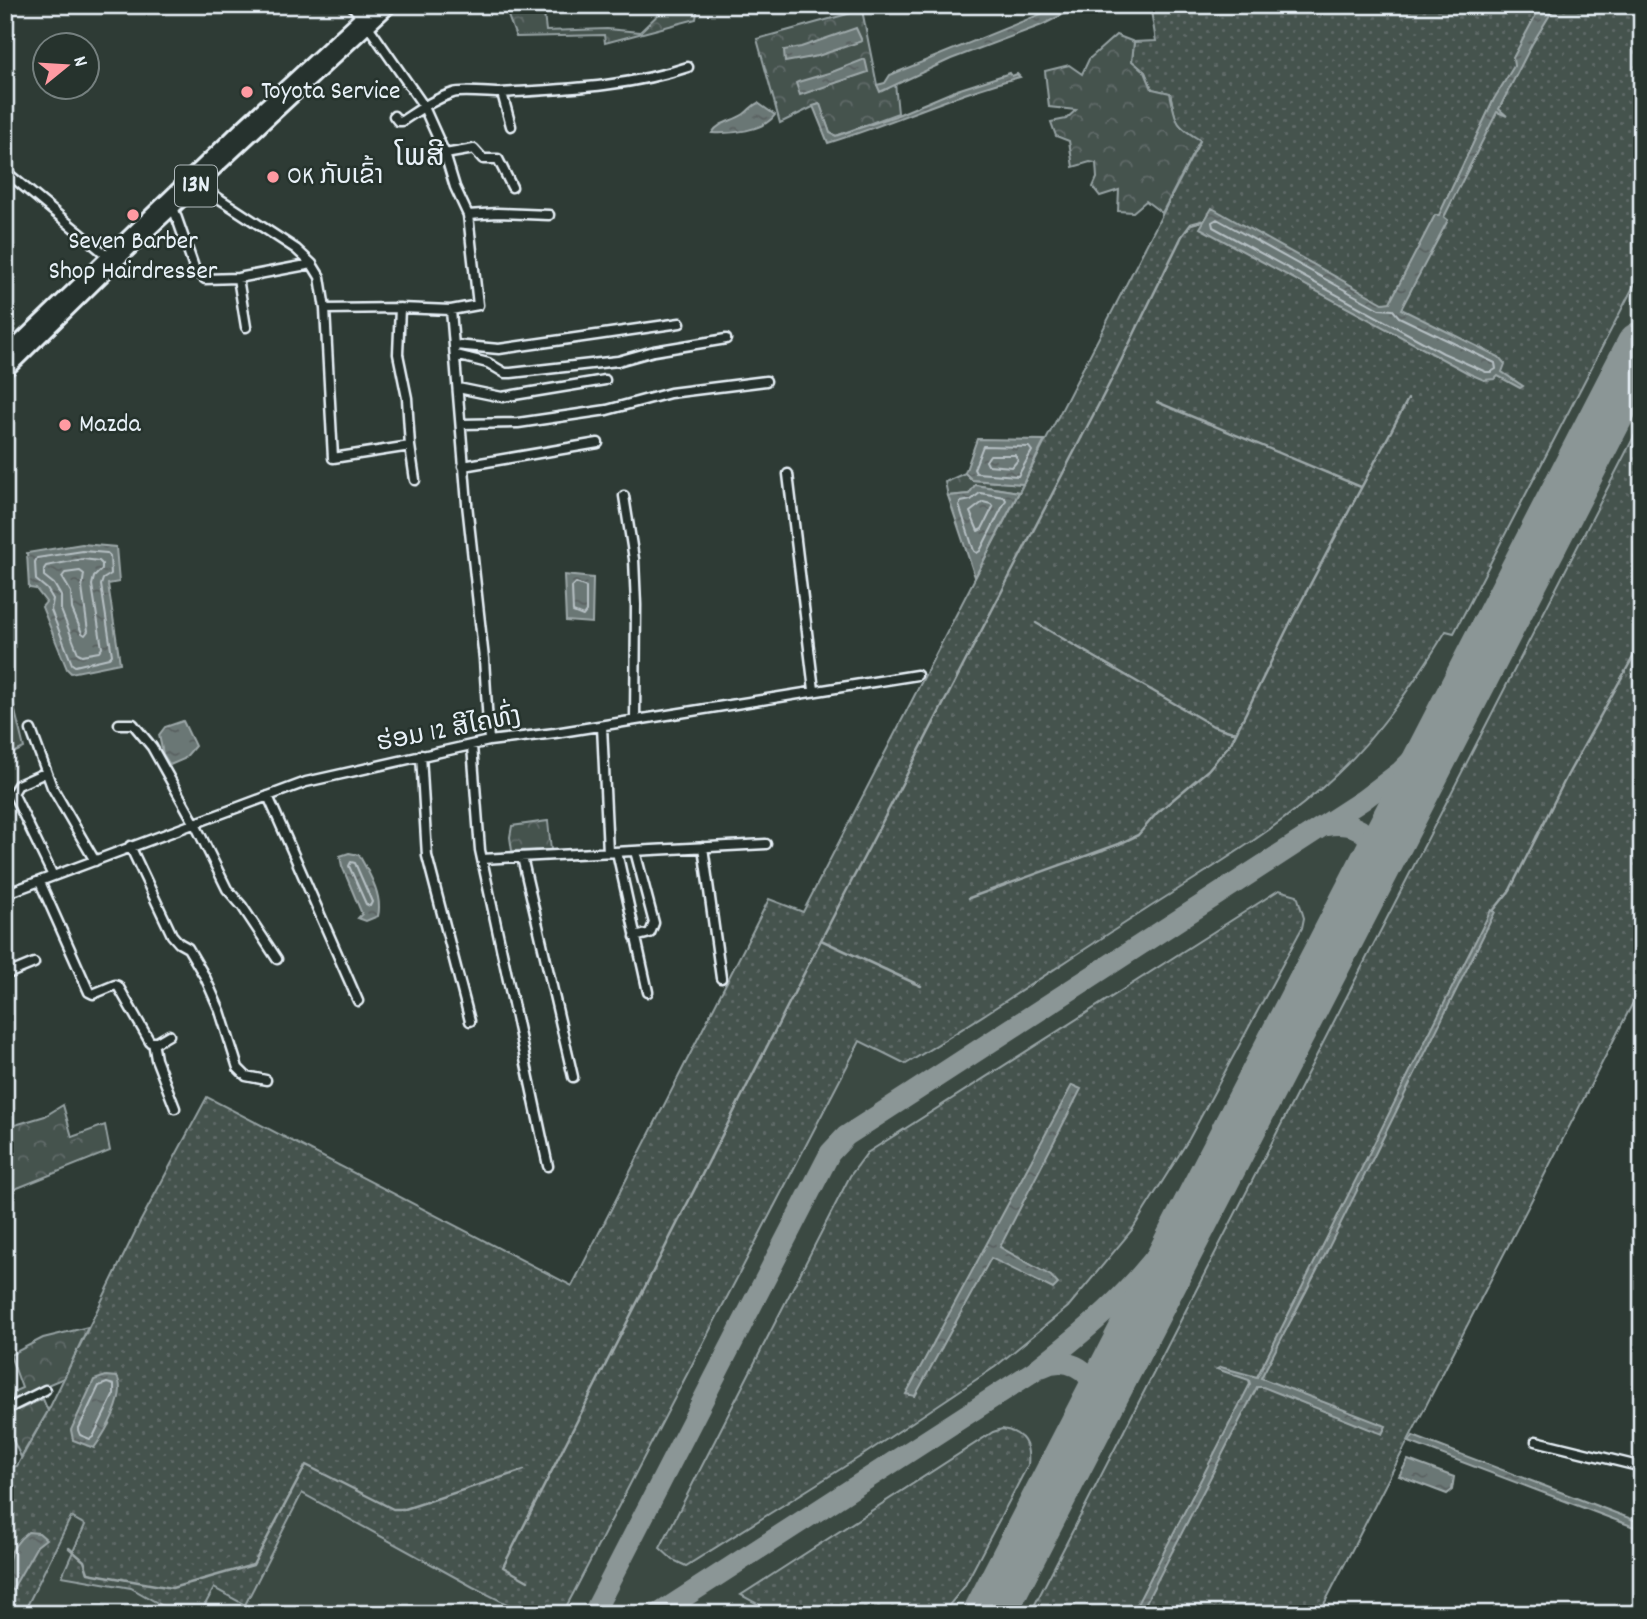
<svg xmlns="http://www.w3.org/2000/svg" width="1647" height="1619" viewBox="0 0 1647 1619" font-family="Dekko,'Noto Sans Lao',sans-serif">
<defs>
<pattern id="green-dots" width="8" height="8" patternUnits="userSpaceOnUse" patternTransform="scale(1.75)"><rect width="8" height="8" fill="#45524e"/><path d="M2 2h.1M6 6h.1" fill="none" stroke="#606b68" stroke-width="1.8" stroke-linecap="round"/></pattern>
<pattern id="forest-crowns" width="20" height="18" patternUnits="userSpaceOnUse" patternTransform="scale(1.75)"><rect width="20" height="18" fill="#45524e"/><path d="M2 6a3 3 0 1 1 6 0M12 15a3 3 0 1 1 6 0" fill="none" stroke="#606b68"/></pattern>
<pattern id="wetland-marsh" width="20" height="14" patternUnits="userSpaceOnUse" patternTransform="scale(1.75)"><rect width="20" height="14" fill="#45524e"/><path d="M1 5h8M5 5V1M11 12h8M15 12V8" fill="none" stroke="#606b68"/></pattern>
<pattern id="water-ripples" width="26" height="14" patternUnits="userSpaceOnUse" patternTransform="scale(1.75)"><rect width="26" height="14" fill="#6b7775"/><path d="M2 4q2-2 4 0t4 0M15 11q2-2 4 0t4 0" fill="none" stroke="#586060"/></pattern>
</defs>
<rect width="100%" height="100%" fill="#2e3b35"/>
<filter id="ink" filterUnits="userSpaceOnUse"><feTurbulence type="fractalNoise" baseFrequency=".0143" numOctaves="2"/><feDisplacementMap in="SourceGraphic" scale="14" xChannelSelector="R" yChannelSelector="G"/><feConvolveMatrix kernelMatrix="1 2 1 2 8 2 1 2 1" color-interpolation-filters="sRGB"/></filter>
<g filter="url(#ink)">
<path fill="#3b4843" d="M1270,5H1642V985L1319,1614H5V1488L48,1411L139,1224L207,1097L572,1286L769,899L803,912Z"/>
<path fill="url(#green-dots)" stroke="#96a2a3" stroke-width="2" d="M1150,5H1642V270L1454,633L1446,631C1414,683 1381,732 1337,774C1281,828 1212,867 1147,909C1067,960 988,1014 906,1064L860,1041L574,1592L566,1607L558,1614H527L473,1587L302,1493L245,1605L214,1588L200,1614H177L131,1588L62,1576L85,1525L71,1517L23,1614H5V1469L17,1466L48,1411L139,1224L207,1097L572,1286L769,899L803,912L1200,141C1173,123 1177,125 1170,93L1152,89L1145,72L1132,61L1134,42L1156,41Z
M1642,421V985L1319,1614H1030Z
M1279,890L1297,895L1304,918L1302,928L1189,1139L1132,1230L1068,1307L995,1367L863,1455L686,1566L673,1560L660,1548L850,1176L867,1153Z
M1002,1429C1024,1432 1030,1445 1028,1465L964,1587L942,1614H776L741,1595L993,1432Z"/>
<path fill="url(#forest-crowns)" stroke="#96a2a3" stroke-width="2" d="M504,5H543L546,31L607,29L640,32L668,5H698L696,19L605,43L604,35L516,37Z
M862,10L877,85L887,89L895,83L898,113L836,136L830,133L819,104L780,123L757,39Z
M1116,35L1134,42L1132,61L1145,72L1152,89L1170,93C1176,121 1174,125 1200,140L1162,213L1146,201L1133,212L1118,211L1119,190L1100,196L1093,187L1097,178L1096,163L1090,162L1073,167L1069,141L1056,136L1051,122L1066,119L1076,110L1049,107L1045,71L1069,65L1082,74L1089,59Z
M965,473L973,480L1023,484L1019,492L975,485L969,494L948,496L945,482Z
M548,821L551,850L512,851L510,837L512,826Z
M63,1105L72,1137L105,1125L110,1151L5,1193V1128L45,1116Z
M88,1327L64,1378L12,1400L15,1391L22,1388L10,1355L43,1338Z
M43,1399L48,1411L21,1457L11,1436L10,1429L5,1427V1415Z"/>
<path fill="url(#wetland-marsh)" stroke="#96a2a3" stroke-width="2" d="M5,670L24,748L5,757Z"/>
<path fill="url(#water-ripples)" stroke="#9da8a9" stroke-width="2" d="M1063,5H1082L1042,25L951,59L880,92L877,85L885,83L890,75Z
M1541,5H1556L1532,44L1499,109L1507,116L1497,112L1444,217L1448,220L1401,309L1499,357L1505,364L1502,372L1523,386L1520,388L1498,376L1495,379L1484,380L1470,374L1200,228L1212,208L1383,303L1390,302L1435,215H1439L1494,99L1514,66L1513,58Z
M856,28L862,41L818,56L785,62L784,50L801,47Z
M865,59L868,72L800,95L796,83L798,82L832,72Z
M1010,73L1012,76L1017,74L1020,77C954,94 893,123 828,143L813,106L820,104L830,133L836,136L895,116L957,90Z
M758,103L775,115C764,131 731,134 712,133C720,121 732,122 744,114C750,110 751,106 758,103Z
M977,439L1045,440L1023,484L972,480L965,473Z
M975,485L1019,492L975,577L948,496L969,494Z
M82,544L116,547L119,582L108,584L120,663L71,673L67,669L42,607L46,602L36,589L29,588L27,553Z
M564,575L593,578L592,623L566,621Z
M183,721L195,746L184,759L170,765L163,754L159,735L165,727Z
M349,853L359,855C369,873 383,895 378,916L366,921L358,918L362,914L342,866L340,856Z
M1491,910L1495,912L1325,1255L1261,1378L1386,1426L1382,1434L1263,1387H1257L1140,1614H1132L1250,1384L1249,1380L1217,1369L1221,1367L1257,1377Z
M1072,1085L1081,1089L1000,1247L1051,1276L1058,1284L1053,1289L991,1258L915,1396L906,1394Z
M106,1376L117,1377C128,1395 105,1433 94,1448L73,1440L71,1430L94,1380Z
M1413,1436L1642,1523V1530L1409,1442Z
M1408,1460L1454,1477L1452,1490L1447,1494L1399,1476Z
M28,1532L39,1533L46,1539L37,1546L5,1602C5,1575 4,1550 28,1532Z"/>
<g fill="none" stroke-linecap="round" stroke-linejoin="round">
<path stroke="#b6c0c4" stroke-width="2" d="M1217,219L1379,309L1393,310L1399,317L1495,363L1496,369L1491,372H1486L1443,353L1213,227L1212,222Z
M983,446L1029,447L1032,451L1018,476L976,473L974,469Z
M990,455H1015L1018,460L1012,467L988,465L986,461Z
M980,493L1004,497L1006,500L980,551L977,553L974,551L959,505L961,502L971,500Z
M983,502L991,504L993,507L982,529L978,531L970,512Z
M83,551L107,553L110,556L111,574L103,579L101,585L112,655L109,658L75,666L72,664L51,610L53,599L47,589L36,580L35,562L37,558Z
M83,559L99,561L102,564V569L94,577L92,585L102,648L99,652L82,655L78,653L61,610V596L54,584L44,576V569L46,566Z
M80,571L84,574L82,588L88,631L85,635L82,633L72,609L71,592L62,577L65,573Z
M576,583L586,587V612L583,616L573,612L572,587Z
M351,862L355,863L372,902L370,906L366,904L349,866Z
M107,1383L114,1385V1394L93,1437L90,1439L80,1435L78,1430L99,1386Z"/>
<path stroke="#9da8a9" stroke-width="2.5" d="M1157,402L1361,487
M1036,623L1213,726L1236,733
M969,898L1119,844L1138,835L1157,813L1208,770L1231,743L1292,619L1408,399
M1493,911L1510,890L1567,776L1642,641
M821,940L921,986
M69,1548L84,1561L88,1573L172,1588L253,1565L306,1465L393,1509H405L524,1470
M528,1581L503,1567L821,940L1116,371L1182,236L1191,224L1202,221"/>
<path stroke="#8b9696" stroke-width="21" d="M1324,826C1359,819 1381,837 1371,873
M1042,1367C1064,1356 1092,1367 1094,1393C1095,1401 1093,1408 1091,1416
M593,1614L830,1153L846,1136L1363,800L1401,771L1447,725
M658,1614L1034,1371C1066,1346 1099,1320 1127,1290C1160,1255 1188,1215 1215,1175"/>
<path stroke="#8b9696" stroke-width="52" d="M989,1614L1642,347"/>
<g stroke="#e8f1f8" stroke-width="13">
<path id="minor" d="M352,5L361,18
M502,93L511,126
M394,116L398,121H402C419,110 434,99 453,93C461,90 490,93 501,93C564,89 629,87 688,67
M445,154L474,149L483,159H498L512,187
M5,171L110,258
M197,184L296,249L312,264
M173,207L195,270L205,279L238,278L312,264L320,277L325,309L400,308L451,310L478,305L468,215L455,187L445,154L423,105L368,26
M468,215L497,213L549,215
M238,278L246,327
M400,308L398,354L407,398L410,446L415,480
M325,309L333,458L410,446
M451,310L467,504L484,659L489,741
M455,345L499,349L680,323
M456,355L488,363L505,373H511L618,361L654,351L726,339
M458,388L502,397L605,380
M461,424L518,423L607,410L670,393L766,381
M463,466L598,443
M788,474L814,690
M624,496L634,559L636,605L635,720
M119,724H133L152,747L195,824L227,889L242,906L277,959
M602,726L608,852
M31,730L52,787L95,861
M472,746L480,850L548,1166
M421,755L427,856L470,1021
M45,773L18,785L13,793L53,876
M268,796L358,1001
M130,846L172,935L179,943L188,948L205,977L220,1011L238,1068L246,1076L266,1080
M703,847L721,978
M635,851L654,923L650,933L635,937
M617,852L648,992
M522,857L573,1077
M482,859L766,844
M40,882L89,992L93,994L115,985L118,986L150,1042H157L169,1035
M5,894L306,782L489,741L555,733L917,675
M5,975L34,963
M153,1042L156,1059L175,1108
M5,1410L45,1390
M1536,1441L1642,1467"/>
</g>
<g stroke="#e8f1f8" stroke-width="18">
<path id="trunk" d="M5,356L243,127L375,5
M5,371L141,237L390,5"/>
</g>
<use href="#minor" stroke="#26332d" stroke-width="8"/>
<use href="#trunk" stroke="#26332d" stroke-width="12"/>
</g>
</g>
<g fill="#ff9aa2" stroke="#26332d" stroke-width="2.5">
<circle cx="247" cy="92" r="7"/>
<circle cx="273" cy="177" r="7"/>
<circle cx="133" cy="215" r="7"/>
<circle cx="65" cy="425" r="7"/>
</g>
<g text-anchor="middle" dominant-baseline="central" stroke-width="5" stroke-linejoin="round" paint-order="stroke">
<rect fill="#26332d" stroke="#aeb8bb" stroke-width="2" x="175" y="165.5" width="42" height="41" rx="5"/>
<g font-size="24" font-weight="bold" fill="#e8f1f8">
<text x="196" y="186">13N</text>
</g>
<g font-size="26" fill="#e8f1f8" stroke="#26332d" text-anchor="start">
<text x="261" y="92">Toyota Service</text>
<text x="287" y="177">OK ກັບເຂົ້າ</text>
<text x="133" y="242" text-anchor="middle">Seven Barber<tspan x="133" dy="30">Shop Hairdresser</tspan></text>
<text x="79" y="425">Mazda</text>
</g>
<g font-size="26" fill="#e8f1f8" stroke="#26332d">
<text transform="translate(449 731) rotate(-11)">ຮ່ອມ 12 ສີໄຄທົ່ງ</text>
</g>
<g font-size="30" fill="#e8f1f8" stroke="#26332d">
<text x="420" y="159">ໂພສີ</text>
</g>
</g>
<rect width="1647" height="1619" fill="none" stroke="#26332d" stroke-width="28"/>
<rect x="14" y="14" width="1619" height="1591" fill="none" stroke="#e8f1f8" stroke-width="2.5" filter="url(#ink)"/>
<g transform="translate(66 66) rotate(72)"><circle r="33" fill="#26332d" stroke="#747f7e" stroke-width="2"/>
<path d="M0-5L12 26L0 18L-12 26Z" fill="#ff9aa2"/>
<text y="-10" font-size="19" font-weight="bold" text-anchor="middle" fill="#e8f1f8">N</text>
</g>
</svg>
